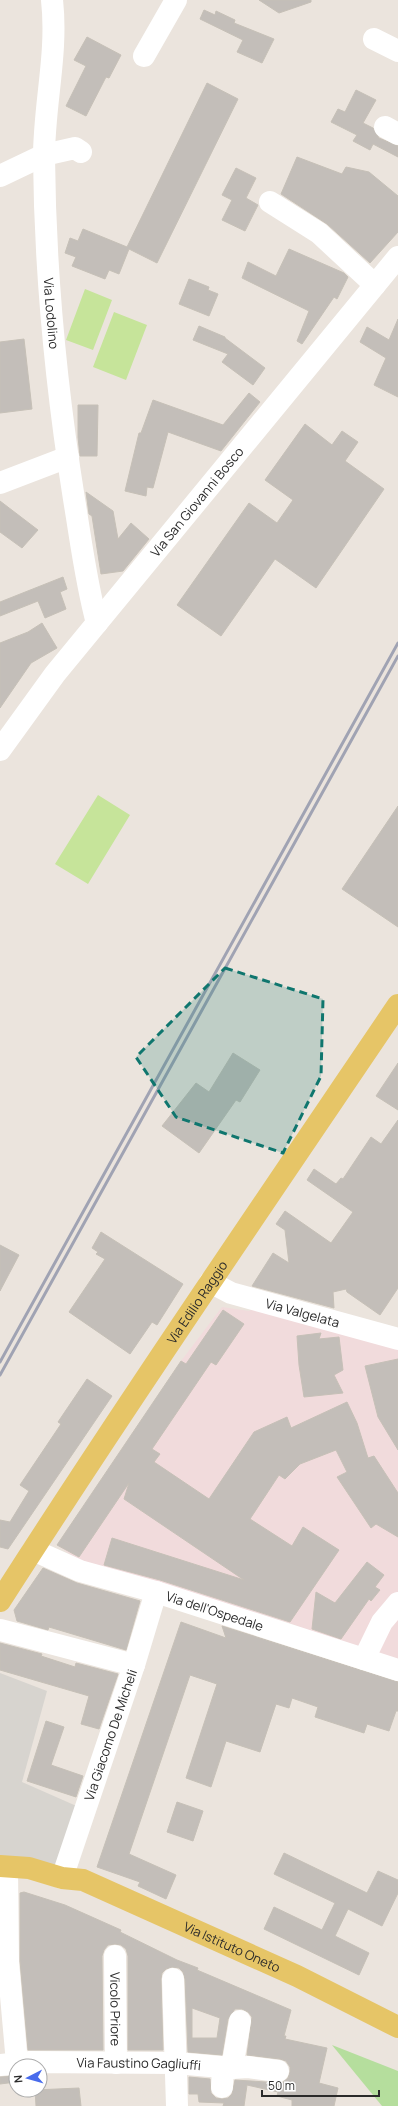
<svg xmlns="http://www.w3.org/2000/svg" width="398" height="2106" viewBox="0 0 398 2106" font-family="Manrope,sans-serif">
<rect width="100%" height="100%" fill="#ebe4dd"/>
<path fill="#f1dbdc" d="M259,1306L398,1344V1663L289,1623L77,1559L57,1545L181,1361L222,1307L249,1311Z"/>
<path fill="#b5de9d" d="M332,2045L398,2071V2106H382Z"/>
<path fill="#c6e49a" d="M85,289L112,300L93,350L66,340Z
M114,312L147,325L126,380L93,367Z
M98,795L130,815L88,884L55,864Z"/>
<path fill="#d7d4cf" d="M0,1673L47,1691L22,1782L81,1808L61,1866L0,1858Z"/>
<path fill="#c3beb9" stroke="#c6c0b7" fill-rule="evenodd" d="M259,0H311V2L279,13Z
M204,10L215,15L216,11L235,20L234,23L274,39L262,63L237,52L243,40L200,19Z
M87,37L121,55L109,78L106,77L86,116L66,106L86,66L74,60Z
M207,83L238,99L157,263L129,249L119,274L109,270L105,279L72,266L76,257L65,253L70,238L78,241L83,229L127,247Z
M356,90L376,100L363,123L373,128L379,138L398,146V157L373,144L370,150L353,141L357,135L331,122L338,109L345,112Z
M297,157L342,174L346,167L369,172L398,196V232L370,263L327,224L281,194Z
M236,168L256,178L246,198L258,205L245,231L222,220L232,200L222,195Z
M289,249L344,273L348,277L337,299L334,297L302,344L297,341L309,311L242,278L248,262L276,276Z
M189,279L209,287L208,290L218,294L209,316L179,304Z
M398,319V397L374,385L386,358L360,342L367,327L389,340Z
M199,326L225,337V338L265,368L253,385L222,362L228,354L193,340Z
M24,339L32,409L0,413V342Z
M249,393L260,402L221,451L168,432L153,488L147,487L146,496L125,491L139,433H141L153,400L223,425Z
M78,405H98L97,456H80L78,437Z
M305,424L332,445L342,431L358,442L345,461L384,489L316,588L275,559L221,636L177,605L249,503L277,523L293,500L265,480Z
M86,492L113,511L118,539L131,523L149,539L123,571L101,574L92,516L89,514Z
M0,501L38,530L22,548L0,532Z
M63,577L67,589L60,592L66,609L45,618L38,601L0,616V602Z
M42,623L57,648L31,663L0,708V643L28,632Z
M398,806V927L342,889Z
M233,1053L260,1070L240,1102L236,1100L199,1153L162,1126L196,1083L209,1092Z
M398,1063V1110L376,1096Z
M398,1120V1288L380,1315L347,1292L346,1289L333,1292L334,1308L252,1286L273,1253L289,1263L285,1230L276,1224L285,1211L331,1243L353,1212L307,1180L314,1169L336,1184L341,1178L343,1179L371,1137L381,1144Z
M101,1232L183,1284L157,1325L152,1322L130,1354L69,1312L105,1259L96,1254L98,1252L92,1248Z
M0,1245L19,1255L0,1291Z
M223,1310L244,1324L216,1365L211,1362L152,1449L160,1454L154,1462L209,1499L254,1432L287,1417L291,1428L347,1402L357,1423L368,1458L374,1456L398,1493V1537L376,1524L371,1528L337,1477L347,1472L336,1450L300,1464L285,1479L279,1475L250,1519L292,1546L303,1527L339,1550L290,1622L160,1580L104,1565L112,1538L244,1580L124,1499L129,1483L79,1557L57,1545L181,1361L186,1364Z
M321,1333L319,1339L339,1337L343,1370L334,1375L343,1393L304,1397L299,1365L297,1336Z
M398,1359V1450L378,1417L365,1366Z
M87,1379L112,1396L8,1549L0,1547V1520L10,1522L29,1491L20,1485L61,1424L58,1422Z
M367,1562L384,1575L375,1587L380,1590L371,1601L369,1599L341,1639L312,1629L316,1592L335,1603Z
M43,1568L77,1583L140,1601L126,1650L49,1627L48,1630L17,1621L14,1610Z
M181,1622L226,1638L222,1626L398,1682V1711H396L389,1731L367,1724L364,1733L315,1717L318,1707L292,1698L289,1708L276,1704L260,1752L226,1741L211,1787L186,1778L217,1684L190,1675L129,1854L176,1875L166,1899L138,1886L140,1882L97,1867Z
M0,1643L42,1654L41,1656L75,1667L76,1663L118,1674L99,1729L81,1724L89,1696L0,1670Z
M46,1721L64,1727L51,1765L83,1776L76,1797L27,1781Z
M177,1802L203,1811L193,1841L167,1832Z
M284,1853L367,1893L378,1871L398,1880V1893L382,1926L348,1909L335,1936L369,1953L359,1975L264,1929L274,1907L322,1930L335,1903L274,1874Z
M24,1892L65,1905L121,1930L120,1932L177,1960L198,1968L197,1970L291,2010L284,2036H286L285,2039L327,2048L319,2083L338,2088L334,2106H292V2100L277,2096L278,2092L247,2085L244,2106H223L224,2103L199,2102L198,2094H189V2077L210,2079L211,2093L216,2098L222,2099L228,2098L232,2094L235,2080L282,2083L288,2078L290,2072V2067L286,2061L280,2059L247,2055L252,2017L248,2012L242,2009H235L228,2019L222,2055L188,2052L185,1979L183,1972L179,1968L172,1967L166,1969L162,1973L161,1979L163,2050H128V1956L126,1949L121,1945L115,1944L108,1945L104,1950L102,1956L103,2050H28L20,1961V1893ZM192,2008L220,2018L217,2038H192Z
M16,2076V2082L0,2084V2077Z
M79,2088L81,2106H36L35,2090Z"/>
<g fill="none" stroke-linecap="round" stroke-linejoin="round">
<g stroke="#fff" stroke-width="22">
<path id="s1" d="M52,0C58,53 44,104 44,157C45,272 56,386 74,499C81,541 86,583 97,623"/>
<path d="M374,39L398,51"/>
<path d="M144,56L176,0"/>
<path d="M385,127L398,134"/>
<path d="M0,176L44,155L75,148L81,152"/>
<path d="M270,202L319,233L375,285"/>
<path d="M0,483L68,457"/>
<path id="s2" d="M0,750L55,674L398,257"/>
<path id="s3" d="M210,1282L231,1293L398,1339"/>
<path id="s4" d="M33,1550L80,1571L156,1592L398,1670"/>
<path d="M0,1630L134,1665"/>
<path d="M364,1659L382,1622L398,1603"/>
<path d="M7,1867L8,1962L17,2063"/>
<path id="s5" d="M62,1878L134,1665L156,1592"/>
<path id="s6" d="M115,1956L116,2063"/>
<path d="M173,1979L177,2106"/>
<path id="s7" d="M0,2065L30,2062L176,2063L232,2068L248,2067L278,2071"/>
<path d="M232,2068L240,2021"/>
<path d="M222,2087L223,2068"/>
</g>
<g stroke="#e6c567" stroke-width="22">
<path id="s8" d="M0,1601C129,1400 264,1203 398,1005"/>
<path id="s9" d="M0,1866L29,1868L62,1878L83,1880L297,1976L398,2027"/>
</g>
<path stroke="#a0a3b3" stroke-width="3" d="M0,1362L398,643
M0,1375L398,656"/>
</g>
<path fill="#0f766e" fill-opacity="0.2" stroke="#0f766e" stroke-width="3" stroke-dasharray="8 5" stroke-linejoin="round" d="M225,968L323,999L321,1076L283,1153L176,1117L136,1057Z"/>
<g text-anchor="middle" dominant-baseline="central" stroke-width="3" stroke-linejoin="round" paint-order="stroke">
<g font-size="13" fill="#2a2a2a" stroke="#fff">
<text stroke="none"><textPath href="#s1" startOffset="314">Via Lodolino</textPath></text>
<text stroke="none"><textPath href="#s2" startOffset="317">Via San Giovanni Bosco</textPath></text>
<text stroke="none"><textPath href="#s8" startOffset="358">Via Edilio Raggio</textPath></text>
<text stroke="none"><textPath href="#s3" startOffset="98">Via Valgelata</textPath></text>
<text stroke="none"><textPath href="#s4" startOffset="192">Via dell'Ospedale</textPath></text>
<text stroke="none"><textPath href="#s5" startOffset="151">Via Giacomo De Micheli</textPath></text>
<text stroke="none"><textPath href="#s9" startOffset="248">Via Istituto Oneto</textPath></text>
<text stroke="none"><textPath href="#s6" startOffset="53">Vicolo Priore</textPath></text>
<text stroke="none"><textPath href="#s7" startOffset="139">Via Faustino Gagliuffi</textPath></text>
</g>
</g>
<g transform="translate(28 2078) rotate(264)"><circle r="19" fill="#ffffff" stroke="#aaaaaa"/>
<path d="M0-3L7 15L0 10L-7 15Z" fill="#486bec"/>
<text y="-6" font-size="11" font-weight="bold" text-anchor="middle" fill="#2a2a2a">N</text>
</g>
<path d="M262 2090v6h117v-6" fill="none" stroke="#2a2a2a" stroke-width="2"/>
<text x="268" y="2090" font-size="12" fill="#2a2a2a" stroke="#ffffff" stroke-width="3" paint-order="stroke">50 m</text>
</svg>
